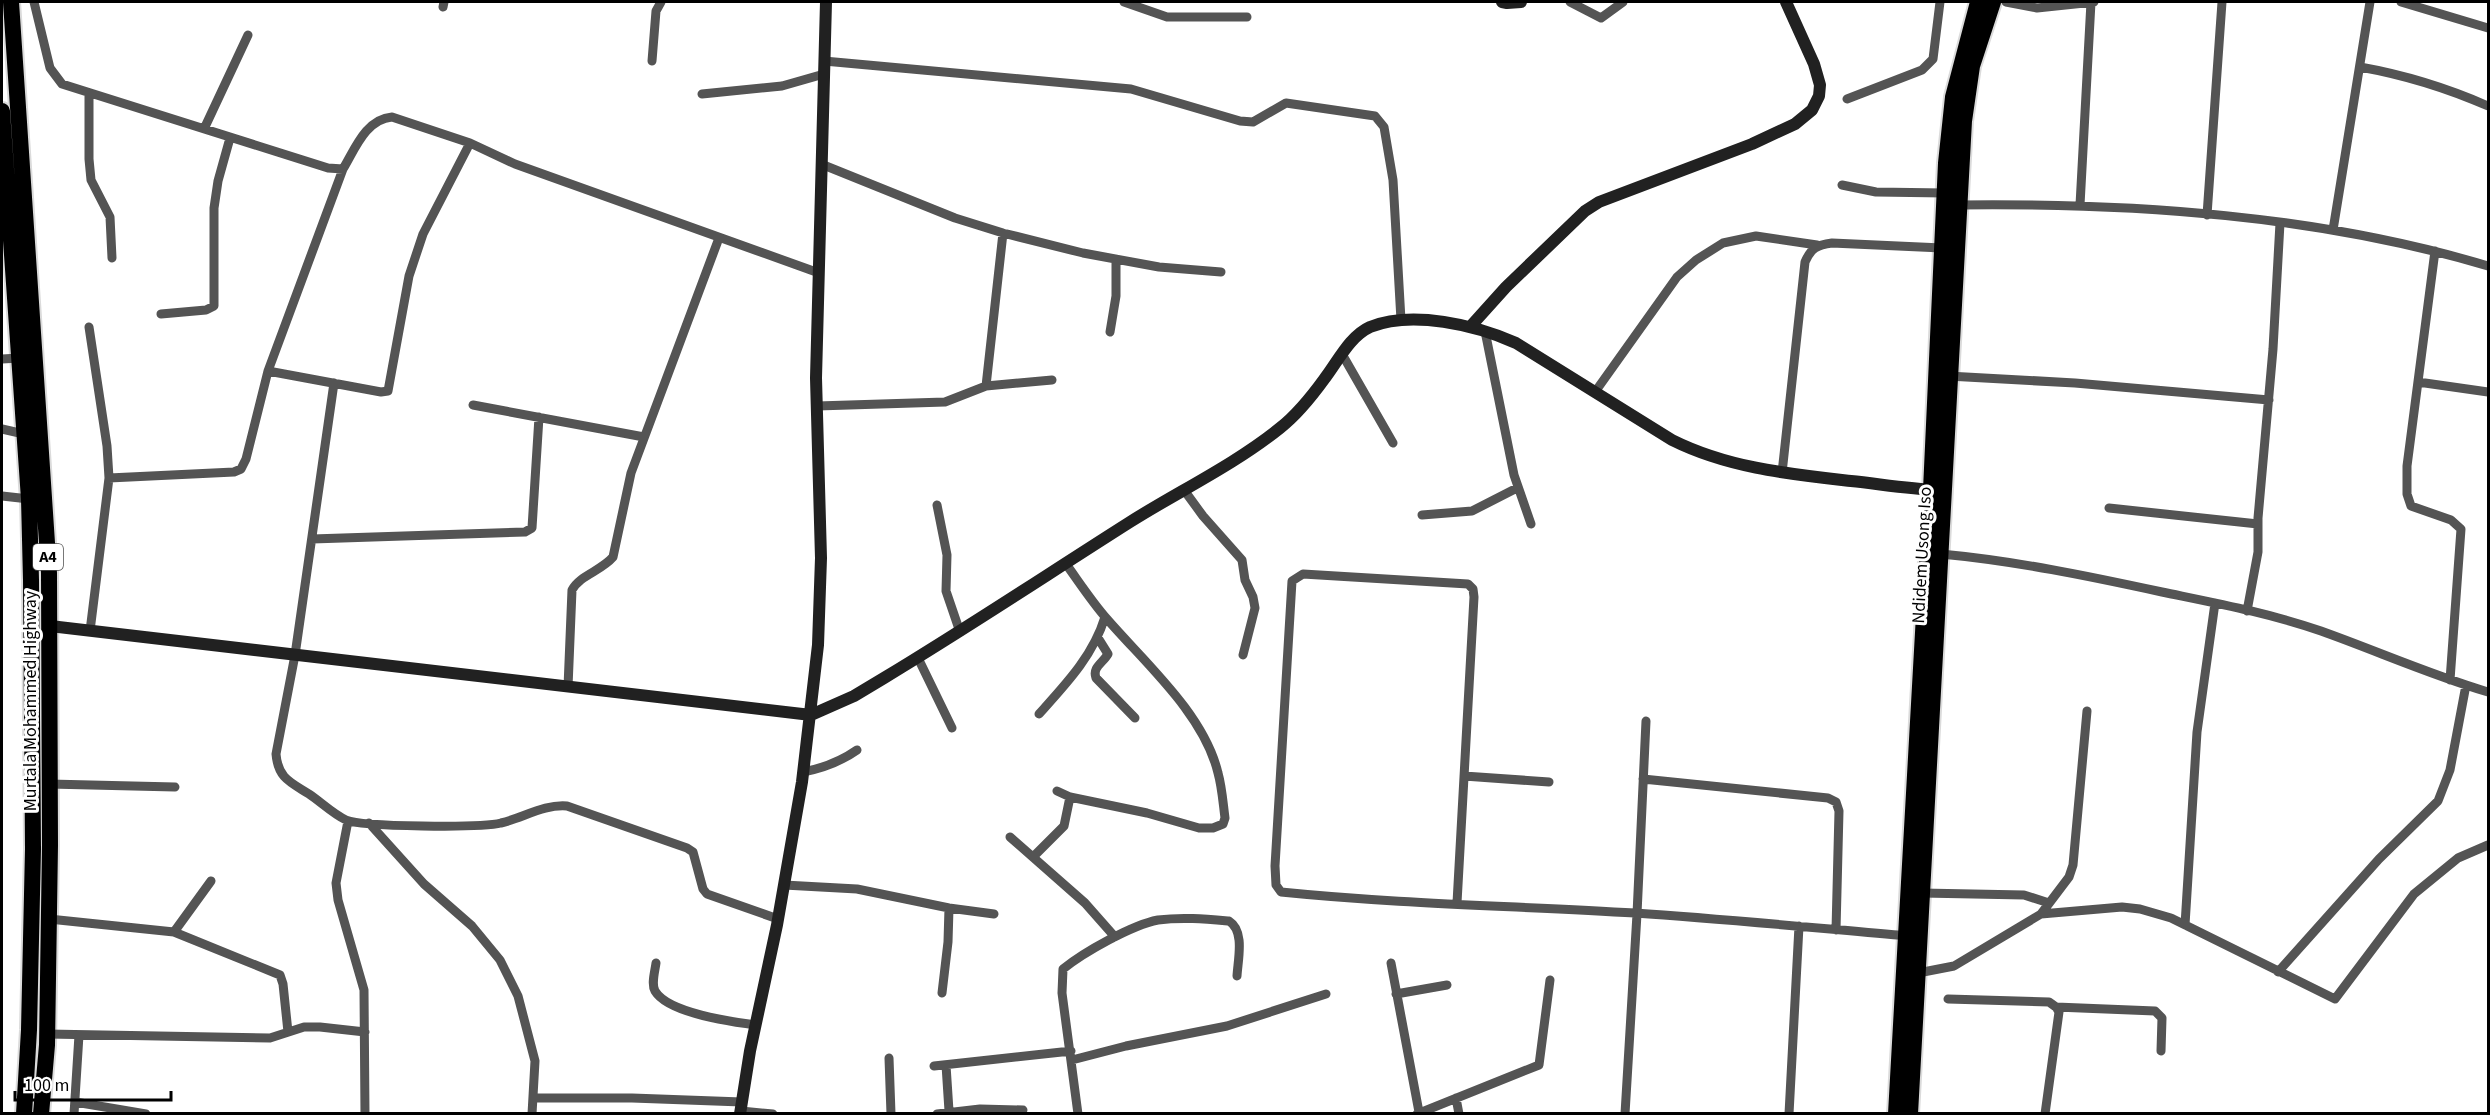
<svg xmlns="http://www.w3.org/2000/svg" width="2490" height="1115" viewBox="0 0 2490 1115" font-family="'Source Sans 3',sans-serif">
<rect width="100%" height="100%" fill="#fff"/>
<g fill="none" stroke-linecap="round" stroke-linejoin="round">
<g stroke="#dbdbdb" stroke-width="20">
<path id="highway" d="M11,2L49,573L50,845L47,1045L41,1114
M2,111L29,499L31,580L33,849L29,1030L24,1114
M1896,1114L1931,490L1946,163L1953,97L1978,2
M1910,1114L1964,121L1972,66L1993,2"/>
</g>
<path stroke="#545454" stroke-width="9" d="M34,2L50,68L62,84L328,168L343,169C355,149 366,119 392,117L470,143L515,164L819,273
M1124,2L1167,17H1247
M1570,2L1601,18L1623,2
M2006,2L2037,8L2094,2
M2401,2L2488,28
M443,7L444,2
M652,61L656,11L661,2
M824,61L1131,89L1240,121L1253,122L1286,103L1375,116L1384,127L1393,180L1401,320
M2360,67C2405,75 2447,88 2488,106
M89,93V159L91,180L110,217L112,258
M702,94L782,86L824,74
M1847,99L1922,70L1933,59L1940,2
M204,129L248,35
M821,164L955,218L1003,233L1083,253L1159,267L1221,272
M1842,185L1876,192L1945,193
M1958,205C2135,203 2318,215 2488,266
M2080,205L2091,2
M2207,215L2222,2
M2333,230L2370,2
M2435,251L2407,466V494L2411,506L2451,520L2461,529L2450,680
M161,314L206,310L214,306V208L218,181L230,138
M89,327L107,446L109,478L90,631
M1485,331L1514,475L1531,524
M1110,332L1116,296V259
M1342,354L1393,443
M2,359L19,358
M268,371L381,392L388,391L409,276L423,234L470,143
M1948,376L2075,383L2269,400
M2418,382L2488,392
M334,383L295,655L276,754C278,778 290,782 309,794C321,802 333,814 346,820C362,827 482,828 501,823C523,818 544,804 567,806L687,848L693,852L703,889L707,894L778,919
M986,386L1003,233
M1595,392L1677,277L1696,260L1723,243L1756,236L1817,245
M473,405L644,437
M817,406L945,402L986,386L1052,380
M2,429L24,434
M1782,473L1805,262C1811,248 1817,245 1832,243L1942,248
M109,478L234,472L241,469L246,459L268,371L343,169
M1184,490L1203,516L1242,560L1245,580L1253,597L1255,608L1243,655
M2,496L29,499
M937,505L947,555L946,591L960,632
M2109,508L2258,524
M1422,515L1472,511L1517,488
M312,539L525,532L532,528L539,417
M1941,554C2016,561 2088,576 2162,592C2215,603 2269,613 2321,631C2377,651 2431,675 2488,692
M2247,611L2258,552V518L2273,349L2280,223
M1098,638L1108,654C1103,663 1092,667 1096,678L1135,718
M918,658L952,728
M568,687L572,590C580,575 601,571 613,557L631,473L719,238
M1039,714C1066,684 1093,656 1105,617
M803,772C824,768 840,762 857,750
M1464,776L1549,782
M1643,779L1828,798L1836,802L1839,811L1836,930
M49,784L175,787
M1057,791L1070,797L1147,813L1199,828H1213L1223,824L1225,818C1223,803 1222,787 1218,773C1204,714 1145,663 1107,619C1092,602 1079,582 1066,564
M348,821L336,883L338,900L364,990L365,1114
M369,823L424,884L472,926L500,960L518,996L535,1061L532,1114
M1010,837L1085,903L1115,937
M1033,857L1064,826L1070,797
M784,885L857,889L949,908L994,914
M1922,893L2024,895L2049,903
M1457,903L1474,597L1473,589L1468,584L1303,574L1292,581L1275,866L1276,885L1281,892C1399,904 1518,906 1635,913C1726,919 1816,928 1907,936
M2041,914L2069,877L2073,865L2087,711
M49,919L174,932L280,975L283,984L288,1032
M2185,925L2197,732L2215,603
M174,932L211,881
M656,963C655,971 651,984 655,991C668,1013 732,1022 756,1025
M1391,963L1419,1112
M2278,972L2379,859L2438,801L2450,770L2466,685
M1918,973L1954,966L2041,914L2122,907L2140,909L2171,918L2335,999L2414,894L2458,858L2488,845
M942,993L948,942L949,908
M1396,994L1447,985
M1948,999L2049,1002L2056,1007L2155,1011L2162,1018L2161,1051
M47,1034L270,1038L304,1027H320L365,1032
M889,1058L891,1114
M1072,1060L1126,1046L1227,1026L1326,994
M946,1065L949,1111
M934,1066L1071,1051
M534,1098H632L742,1102
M1456,1098L1459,1114
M75,1102L146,1114
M741,1111L773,1114
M74,1114L79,1035
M937,1114L980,1109L1023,1110
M1078,1114L1062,993L1063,969C1084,952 1132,925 1158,920C1182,917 1205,919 1229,921C1245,931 1238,959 1237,976
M1417,1114L1539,1065L1550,980
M1625,1114L1637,914L1646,721
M1789,1114L1799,926
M2045,1114L2059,1012L2056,1007"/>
<path stroke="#212121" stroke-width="12" d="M1502,2L1507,3L1521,2
M1470,327L1506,287L1585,211L1599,202L1752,144L1795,124L1812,110L1819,96L1820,85L1814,64L1786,2
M50,626L811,715L854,696L884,678C967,628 1048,574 1130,522C1179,491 1234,465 1280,428C1298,414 1312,396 1325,378C1338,361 1350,336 1370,327C1412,310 1476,325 1516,343L1672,440C1728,468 1789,474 1851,481C1880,484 1909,489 1938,490
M740,1114L750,1051L777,925L802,782L818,645L821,558L816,378L826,2"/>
<use href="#highway" stroke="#000" stroke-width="16"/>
</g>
<g text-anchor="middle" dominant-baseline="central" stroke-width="6" stroke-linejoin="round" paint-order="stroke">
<rect fill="#fff" stroke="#4c4c4c" stroke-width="1.5" x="33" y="544" width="30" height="26" rx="4.5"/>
<g font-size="16" font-weight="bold" fill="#000">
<text x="48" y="557">A4</text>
</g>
<g font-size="18" fill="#000" stroke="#fff">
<text transform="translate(1922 555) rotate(-87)">Ndidem Usong Iso</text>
<text transform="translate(30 701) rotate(-90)">Murtala Mohammed Highway</text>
</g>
</g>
<rect width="2490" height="1115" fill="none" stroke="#000000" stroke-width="6"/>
<path d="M15 1091v9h156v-9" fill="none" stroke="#000000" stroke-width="3"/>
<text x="24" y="1091" font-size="18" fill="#000000" stroke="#ffffff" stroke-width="4.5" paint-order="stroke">100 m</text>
</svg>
